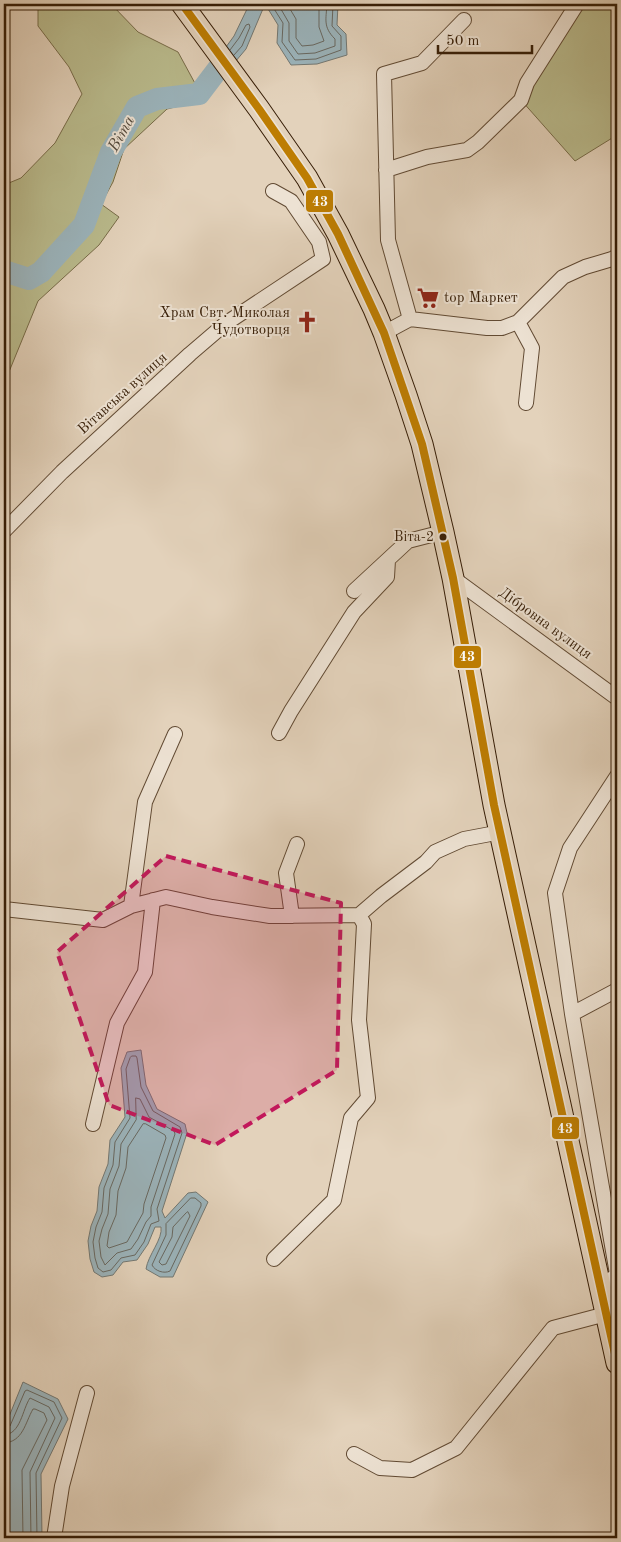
<svg xmlns="http://www.w3.org/2000/svg" width="621" height="1542" viewBox="0 0 621 1542" font-family="'Old Standard TT',serif">
<rect width="100%" height="100%" fill="#e3d2bb"/>
<filter id="stains"><feTurbulence type="fractalNoise" baseFrequency=".004" numOctaves="4"/><feColorMatrix values="0 0 0 0 .2 0 0 0 0 .09 0 0 0 0 .02 0 0 0 .5 -.17"/></filter>
<radialGradient id="worn" r=".72"><stop offset=".6" stop-color="#630" stop-opacity="0"/><stop offset="1" stop-color="#630" stop-opacity=".3"/></radialGradient>
<path fill="#b9ba8c" stroke="#786c49" d="M38,4H111L138,32L178,52L197,87L203,100L167,109L124,149L113,182L101,204L119,217L99,245L38,301L4,384V185L21,178L55,143L82,94L69,67L38,26Z
M577,4H617V135L575,161L521,100Z"/>
<path fill="#9bb4bc" stroke="#737873" d="M246,4H338L337,25L346,34L347,55L317,64L291,65L277,43L278,25L265,4L246,49L203,100L197,87L234,36L248,7Z
M141,1050L146,1085L157,1109L185,1124L187,1133L162,1211L165,1218L188,1193L196,1192L208,1202L173,1277H160L146,1269C148,1255 163,1239 161,1227H155L148,1244L137,1260L123,1262L113,1275L102,1277L94,1272L90,1259L88,1241L91,1226L97,1211L99,1187L108,1164L110,1140L125,1117L121,1068L127,1052Z
M23,1382L58,1399L68,1419L41,1474L42,1538H4V1429Z"/>
<g fill="none" stroke-linecap="round" stroke-linejoin="round">
<path stroke="#686861" stroke-width="1" d="M271,4L283,23L282,42L295,60L316,59L341,50V36L332,26L333,4
M278,4L289,23V41L298,54L315,53L335,46V39C323,27 326,20 327,4
M287,4L296,19V38L302,46L313,45L324,41L319,27V4
M230,50L239,38L246,25L249,24L250,27L242,46L234,55
M132,1056H136L137,1058L141,1087L153,1111L180,1127L182,1133L157,1209L159,1221L151,1224L144,1242L135,1255L121,1258L111,1270L103,1272L98,1268L95,1258L93,1242L96,1227L102,1212L104,1188L113,1165L115,1142L130,1118L126,1069L130,1058Z
M136,1098L140,1099L149,1117L174,1131L175,1134L151,1207V1216L146,1222L138,1239L131,1249L117,1253L105,1265L101,1257L99,1241L102,1229L108,1214L110,1189L119,1166L121,1144L136,1120Z
M146,1124L165,1135L166,1138L144,1204L143,1213L127,1242L109,1248L107,1246L109,1232L116,1215L118,1191L126,1168L128,1147L143,1124Z
M191,1198H195L201,1203V1206L170,1271C164,1274 155,1271 152,1265L166,1235V1224Z
M188,1212L190,1216L166,1264L162,1265L159,1262L172,1237L173,1227L186,1213Z
M4,1429L8,1428L10,1426L25,1391L27,1390L54,1402L62,1418L36,1473L37,1538
M4,1435C21,1434 22,1410 30,1398L49,1407L55,1418L30,1472L31,1538
M4,1443C23,1442 25,1423 33,1409H35L44,1413L47,1420L22,1470L23,1538"/>
<path stroke="#9bb4bc" stroke-width="22" d="M4,271L29,279L41,272L84,225L111,152L137,107L157,99L199,94L218,69"/>
<g stroke="#614a33" stroke-width="16">
<path id="street" d="M386,170L427,157L467,150L478,142L521,100L527,83L577,4
M410,319L388,240L384,74L422,63L464,20
M518,322L532,348L526,403
M384,333L410,319L487,328H502L518,322L563,277L585,267L612,259L617,256
M4,531L62,472L190,354L225,324L323,259L319,242L291,201L273,191
M453,578L617,698
M354,591L408,541L443,532
M279,733L291,711L354,612L387,577L388,560
M131,906L145,802L175,734
M4,909L103,920L131,906L166,897L212,907L270,916L359,915L381,896L426,862L435,852L464,839L501,832
M292,916L286,873L297,844
M572,1014L617,990
M93,1124L117,1023L145,972L153,900
M274,1259L334,1200L351,1118L368,1098L359,1020L364,924L359,915
M601,1289L617,1274L572,1014L555,893L570,848L617,776
M354,1454L380,1468L412,1470L456,1448L553,1328L606,1314
M54,1538L62,1486L87,1393"/>
</g>
<g stroke="#361d06" stroke-width="23">
<path id="primary" d="M182,4L259,109L307,178L338,234L374,309L384,333L406,395L422,444L443,532L453,578L494,805L617,1363"/>
</g>
<use href="#street" stroke="#ede2d3" stroke-width="14"/>
<use href="#primary" stroke="#e3d2bb" stroke-width="21"/>
<g stroke="#ede2d3" stroke-width="11">
<path id="bus-1" d="M182,4L259,109L307,178L338,234L384,333L422,444L453,578L494,805L617,1363"/>
</g>
<use href="#bus-1" stroke="#bd7d02" stroke-width="8"/>
</g>
<path fill="#c2185b" fill-opacity="0.2" stroke="#c2185b" stroke-width="4" stroke-dasharray="10 6" stroke-linejoin="round" d="M166,856L341,903L337,1070L215,1145L109,1105L57,952Z"/>
<defs>
<g id="supermarket-bare" transform="scale(1.725)"><path d="M-6-5.5h2.5l.6 2H6L4.5 2H-2.5L-4.4-4H-6ZM-1.5 3.2a1.3 1.3 0 1 0 .1 0ZM3 3.2a1.3 1.3 0 1 0 .1 0Z" fill="#8f2418" stroke="#ede2d3" stroke-width="2.5" paint-order="stroke"/></g>
<g id="church-bare" transform="scale(1.725)"><path d="M-1.2-6h2.4v3.5h3.3v2.4h-3.3V6h-2.4V-.1h-3.3v-2.4h3.3Z" fill="#8f2418" stroke="#ede2d3" stroke-width="2.5" paint-order="stroke"/></g>
</defs>
<g fill-rule="evenodd">
<use href="#supermarket-bare" x="428" y="298"/>
<use href="#church-bare" x="307" y="322"/>
</g>
<circle fill="#361d06" stroke="#ede2d3" stroke-width="2" cx="443" cy="537" r="4.5"/>
<g text-anchor="middle" dominant-baseline="central" stroke-width="4" stroke-linejoin="round" paint-order="stroke">
<g font-size="14" fill="#361d06" stroke="#ede2d3" text-anchor="end">
<text x="434" y="537">Віта-2</text>
</g>
<g font-size="15" fill="#361d06" stroke="#ede2d3" text-anchor="start">
<text x="444" y="298">top Маркет</text>
<text x="290" y="313" text-anchor="end">Храм Свт. Миколая<tspan x="290" dy="17">Чудотворця</tspan></text>
</g>
<g font-size="15" fill="#361d06" stroke="#ede2d3">
<text transform="translate(123 394) rotate(-42)">Вітавська вулиця</text>
<text transform="translate(545 624) rotate(36)">Дібровна вулиця</text>
</g>
<g font-size="16" font-style="italic" fill="#544a3d" stroke="#ede2d3">
<text transform="translate(122 134) rotate(-61)">Віта</text>
</g>
</g>
<g stroke="#ede2d3" stroke-width="2">
<rect x="305" y="189" width="29" height="24" rx="5" fill="#bd7d02"/>
<rect x="453" y="645" width="29" height="24" rx="5" fill="#bd7d02"/>
<rect x="551" y="1116" width="29" height="24" rx="5" fill="#bd7d02"/>
</g>
<g font-size="14" text-anchor="middle" font-weight="bold" fill="#fff">
<text x="320" y="206">43</text>
<text x="467" y="661">43</text>
<text x="565" y="1133">43</text>
</g>
<rect width="621" height="1542" fill="none" stroke="#e3d2bb" stroke-width="20"/>
<rect x="5" y="5" width="611" height="1532" fill="none" stroke="#361d06" stroke-width="2.5"/>
<rect x="10" y="10" width="601" height="1522" fill="none" stroke="#361d06"/>
<path d="M438 45v8h94v-8" fill="none" stroke="#361d06" stroke-width="2.5"/>
<text x="446" y="45" font-size="15" fill="#361d06" stroke="#ede2d3" stroke-width="4" paint-order="stroke">50 m</text>
<rect width="100%" height="100%" filter="url(#stains)"/>
<rect width="100%" height="100%" fill="url(#worn)"/>
</svg>
